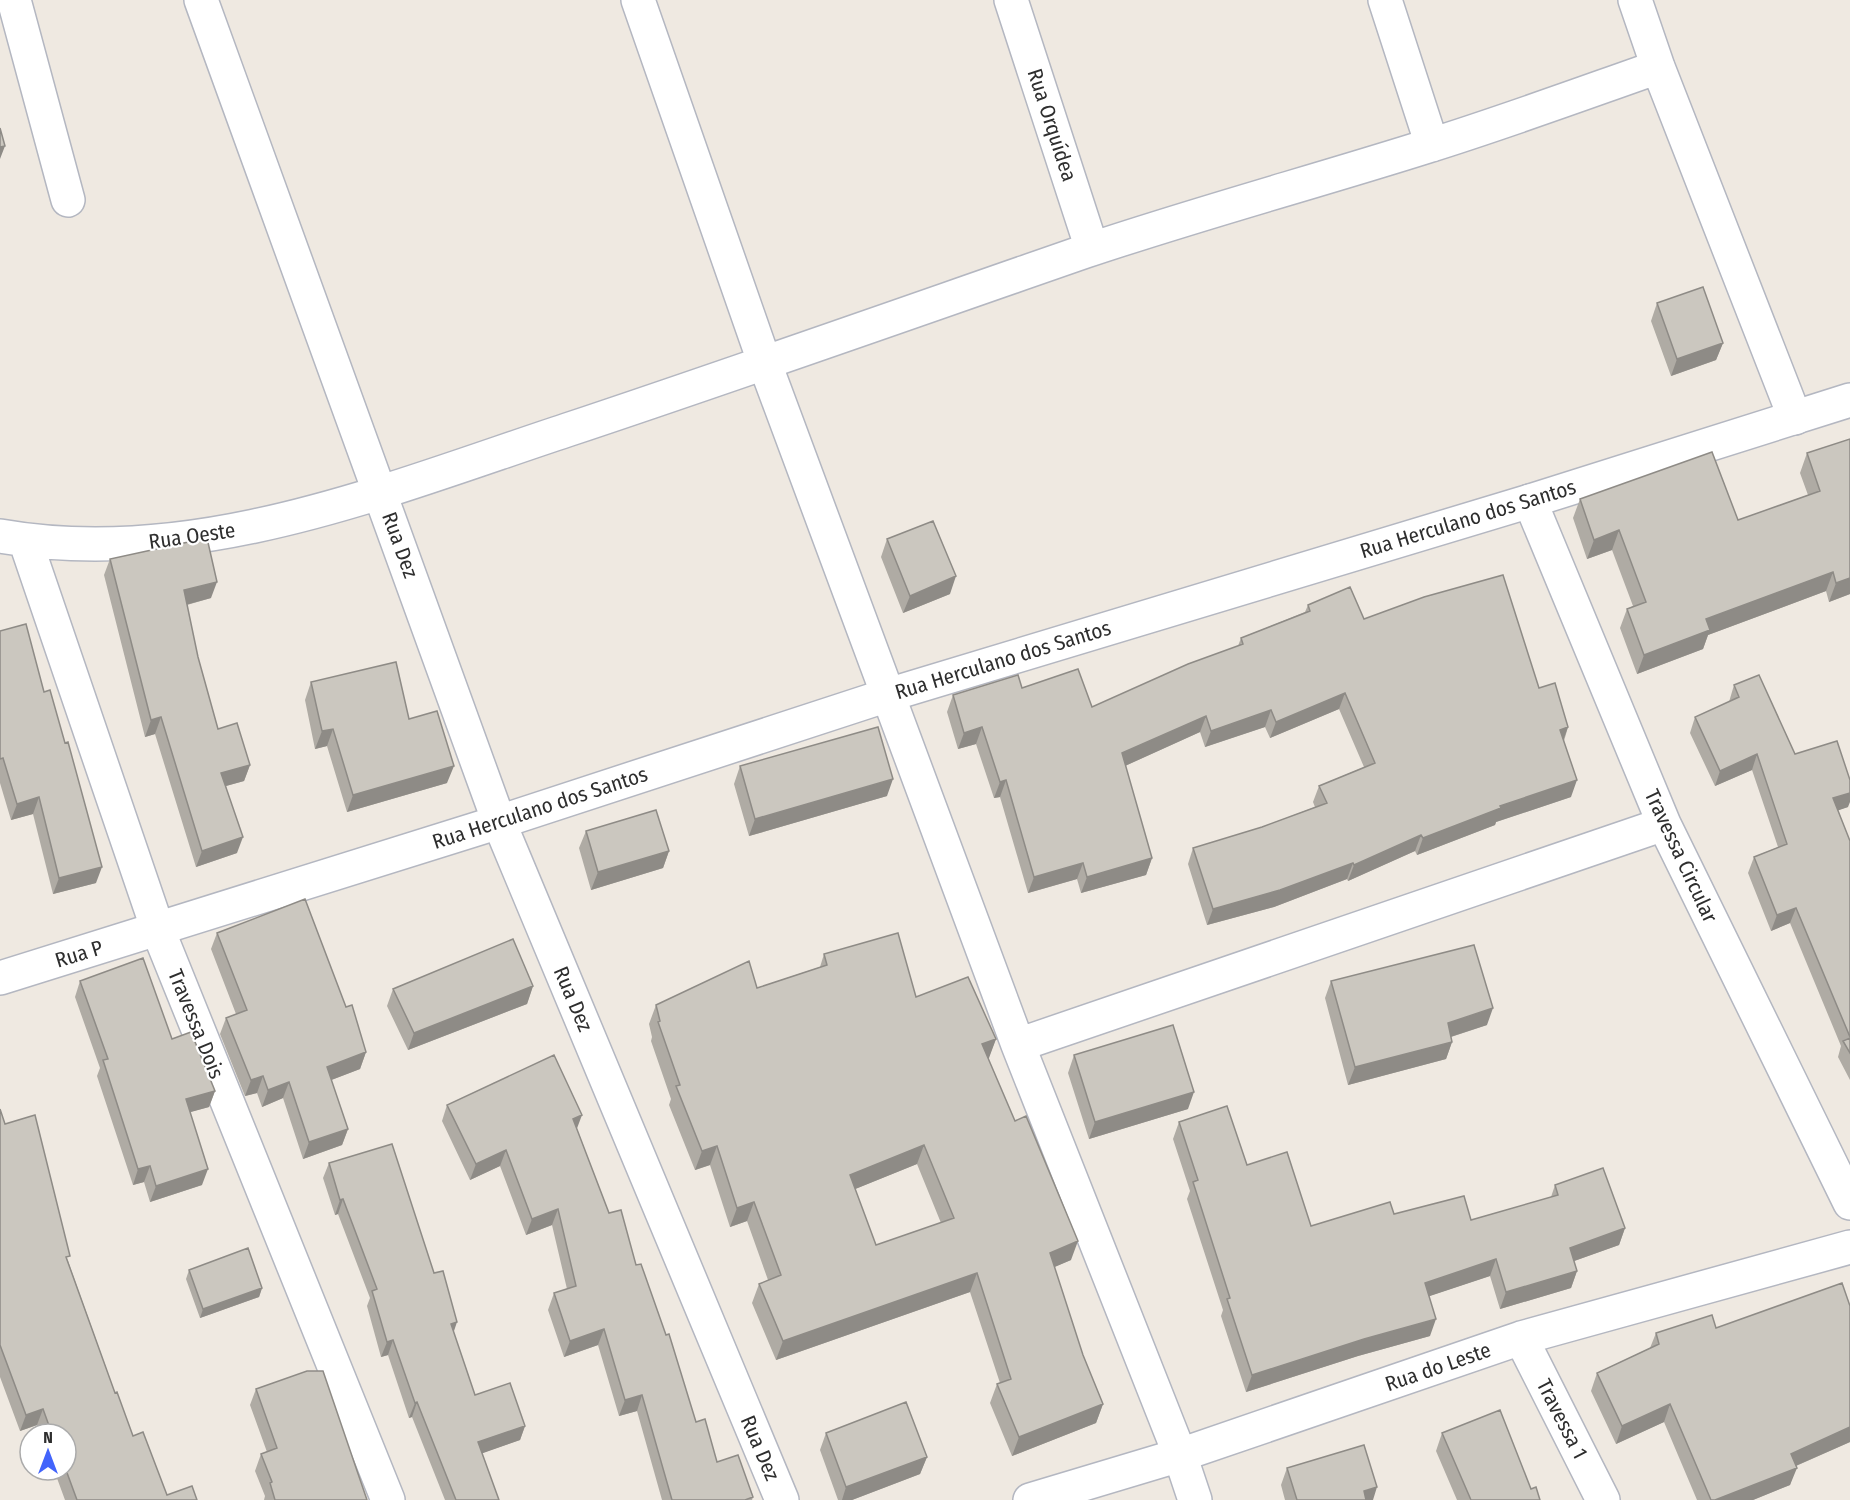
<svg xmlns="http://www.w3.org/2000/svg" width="1850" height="1500" viewBox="0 0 1850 1500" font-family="'Fira Sans Condensed',sans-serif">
<rect width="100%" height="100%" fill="#efe9e1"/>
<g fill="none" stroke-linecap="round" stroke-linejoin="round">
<g stroke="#b4b7c1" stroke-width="36">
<path id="street" d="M14,0L68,200
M201,0L499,822L782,1500
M638,0L765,364L1018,1045L1180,1455L1195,1500
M1011,0L1092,249
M1385,0L1432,145
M1635,0L1658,67L1795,418
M1530,501L1664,824L1850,1203
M0,536C194,570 386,490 567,430C741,372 913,311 1086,251C1199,213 1314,182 1428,146C1505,122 1581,94 1658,67
M25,540L158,930L388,1500
M1018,1045L1664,824
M1521,1338L1603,1500
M1030,1500L1180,1455L1521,1338L1850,1247"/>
</g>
<g stroke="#b4b7c1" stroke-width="36">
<path id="secondary" d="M0,978L499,822L888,695L1530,501L1850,400"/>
</g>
<use href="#street" stroke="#fff" stroke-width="33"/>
<use href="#secondary" stroke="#fff" stroke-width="33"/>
</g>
<path fill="#afaba4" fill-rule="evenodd" d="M1657,303L1723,343L1716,360L1671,376L1651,321Z
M1850,439V594L1829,602L1826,591L1708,635L1703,649L1637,674L1620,628L1627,609L1633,606L1612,550L1587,559L1573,518L1580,499L1738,520L1808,495L1800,473L1807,453Z
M887,539L950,594L903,613L881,557Z
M110,559L211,598L187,605L198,657L218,729L250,765L244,781L226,786L237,853L196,867L155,734L145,737L104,575Z
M1308,605L1364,619L1539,688L1568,727L1564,741L1571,797L1496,822L1495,825L1417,855L1415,851L1348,881L1347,879L1274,907L1207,925L1188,864L1193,848L1262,827L1315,807L1313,802L1319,786L1364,767L1339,709L1270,738L1265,727L1205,747L1200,732L1125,766L1152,858L1146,875L1081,893L1077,879L1028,893L1000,797L994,798L976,744L958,749L947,712L953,695L1022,688L1092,707L1238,646L1241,638L1305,612Z
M0,631L96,883L53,894L33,814L11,820L0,783Z
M311,682L409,719L447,783L347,812L327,746L315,749L305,700Z
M1734,685L1795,754L1848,807L1838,810L1850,841V1080L1838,1057L1841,1046L1790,923L1771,931L1748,873L1754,857L1778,847L1752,770L1715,786L1690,733L1695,717L1729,702Z
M740,766L887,796L749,836L734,784Z
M586,831L669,851L663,868L591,890L579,848Z
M217,933L346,1007L366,1052L360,1069L331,1080L348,1129L342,1145L303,1159L283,1098L262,1107L257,1093L245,1096L220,1034L226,1018L236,1014L211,949Z
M824,954L916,997L996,1039L988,1059L1071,1260L1054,1267L1083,1355L1103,1404L1096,1423L1012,1456L990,1403L997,1384L1000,1383L970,1292L776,1360L752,1303L759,1284L768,1280L747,1221L730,1227L710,1165L695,1170L669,1105L671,1099L651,1041L652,1037L649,1024L656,1005L757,988L820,967ZM917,1164L941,1223L876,1245L855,1189Z
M80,981L172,1039L215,1091L209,1107L190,1112L202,1185L150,1202L144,1182L133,1185L97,1076L100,1068L75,997Z
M1331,981L1487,1025L1451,1037L1452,1042L1446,1059L1348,1085L1325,998Z
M533,986L527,1004L408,1050L387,1006L393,989Z
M1074,1055L1188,1109L1089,1139L1068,1073Z
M447,1105L577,1129L609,1213L636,1265L696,1422L717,1462L753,1497L752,1500H662L637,1411L619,1416L598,1345L564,1357L548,1310L554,1293L567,1289L552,1225L526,1235L500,1166L470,1180L442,1121Z
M0,1109L5,1124L68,1261L115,1393L133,1436L167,1495L197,1500H65L54,1470H66V1434H40L37,1425L20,1431L0,1377Z
M1179,1122L1247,1165L1311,1226L1394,1214L1471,1220L1551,1197L1555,1185L1625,1228L1619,1245L1574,1261L1577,1271L1571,1288L1500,1309L1490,1276L1429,1296L1430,1336L1358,1356L1246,1392L1221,1316L1223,1310L1187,1199L1190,1191L1173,1139Z
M329,1163L454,1333L475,1395L525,1426L520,1440L482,1453L499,1500H445L412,1417L409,1418L388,1355L381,1357L367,1306L370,1298L338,1214L335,1215L323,1178Z
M189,1270L262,1288L259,1297L200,1318L186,1279Z
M1850,1306V1442L1796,1466L1790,1485L1753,1500H1697L1664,1422L1616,1444L1591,1391L1597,1373L1650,1348L1656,1333L1716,1328Z
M256,1389L367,1500H264L265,1496L255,1471L261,1454L267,1452L250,1405Z
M826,1433L927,1457L920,1474L852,1500H838L820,1450Z
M1442,1433L1531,1489L1540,1500H1457L1436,1451Z
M1287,1468L1373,1500H1285L1281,1485Z"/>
<path fill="#8e8b86" d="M5,146L0,159V147Z
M1723,343L1716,360L1671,376L1677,359Z
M1619,530L1612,550L1587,559L1594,540Z
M1833,572L1826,591L1708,635L1703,649L1637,674L1644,655L1706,619Z
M956,576L950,594L903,613L910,596Z
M1850,578V594L1829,602L1836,583Z
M217,582L211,598L178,607L184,590Z
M1345,693L1339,709L1270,738L1276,722Z
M1271,710L1265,727L1205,747L1211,731Z
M1206,716L1200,732L1116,770L1122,753Z
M161,717L155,734L145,737L151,720Z
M982,727L976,744L958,749L964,733Z
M1568,727L1562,744L1560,730Z
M333,729L327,746L315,749L322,731Z
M1757,754L1752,770L1715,786L1720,771Z
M250,765L244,781L215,789L221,773Z
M454,766L447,783L347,812L353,795Z
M893,779L887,796L749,836L755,819Z
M1006,780L1000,797L994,798L1000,782Z
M1577,780L1571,797L1496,822L1495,825L1417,855L1423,838L1500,806Z
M1850,793V802L1848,807L1828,814L1833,798Z
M39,797L33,814L11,820L17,804Z
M1421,835L1415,851L1348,881L1354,865Z
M243,837L237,853L196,867L202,851Z
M669,851L663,868L591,890L598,872Z
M1152,858L1146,875L1081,893L1087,877Z
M1083,863L1077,879L1028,893L1034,877Z
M1353,863L1347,879L1274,907L1207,925L1213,909Z
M102,867L96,883L53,894L59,878Z
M1796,908L1790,923L1771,931L1777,915Z
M533,986L527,1004L408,1050L414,1033Z
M1493,1008L1487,1025L1441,1040L1448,1023Z
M996,1039L989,1058L975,1063L982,1044Z
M1452,1042L1446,1059L1348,1085L1355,1067Z
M366,1052L360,1069L321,1084L327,1067Z
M263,1076L257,1093L245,1096L251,1080Z
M289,1082L283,1098L262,1107L268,1090Z
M215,1091L209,1107L180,1115L186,1099Z
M1194,1092L1188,1109L1089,1139L1095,1122Z
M582,1115L576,1131L573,1119Z
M348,1129L342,1145L303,1159L309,1142Z
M924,1145L917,1164L843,1194L850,1175Z
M717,1146L710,1165L695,1170L702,1151Z
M506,1150L500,1166L470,1180L476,1164Z
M150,1166L144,1182L133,1185L138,1169Z
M208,1169L202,1185L150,1202L156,1186Z
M343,1199L338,1214L335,1215L340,1200Z
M754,1202L747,1221L730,1227L737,1208Z
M558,1209L552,1225L526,1235L532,1219Z
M1625,1228L1619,1245L1563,1265L1570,1248Z
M1078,1241L1071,1260L1043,1272L1050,1253Z
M1496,1259L1490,1276L1418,1300L1425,1283Z
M1577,1271L1571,1288L1500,1309L1506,1292Z
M977,1273L970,1292L776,1360L783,1341Z
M262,1288L259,1297L200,1318L203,1309Z
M1436,1319L1430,1336L1358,1356L1246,1392L1252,1375L1364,1339Z
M457,1322L452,1337L451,1324Z
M604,1329L598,1345L564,1357L570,1341Z
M393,1340L388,1355L381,1357L387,1342Z
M642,1395L637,1411L619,1416L625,1400Z
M417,1402L412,1417L409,1418L415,1403Z
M1103,1404L1096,1423L1012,1456L1019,1437Z
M1670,1404L1664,1422L1616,1444L1622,1426Z
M43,1409L37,1425L20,1431L26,1415Z
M525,1426L520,1440L472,1457L478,1442Z
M1850,1427V1442L1784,1471L1791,1454Z
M927,1457L920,1474L852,1500H842L846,1487Z
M1797,1468L1790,1485L1753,1500H1715Z
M1377,1487L1373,1500H1361L1364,1491Z"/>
<path fill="#cbc7bf" stroke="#8e8b86" stroke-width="1.5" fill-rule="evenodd" d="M0,128L5,146L0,147Z
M1703,287L1723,343L1677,359L1657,303Z
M1850,439V578L1836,583L1833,572L1706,619L1710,630L1644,655L1627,609L1646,602L1619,530L1594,540L1580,499L1712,452L1738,520L1820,491L1807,453Z
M933,521L956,576L910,596L887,539Z
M207,538L217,582L184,590L198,657L218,729L237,723L250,765L221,773L243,837L202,851L161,717L151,720L110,559Z
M1503,575L1539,688L1555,683L1568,727L1560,730L1577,780L1500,806L1501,808L1423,838L1421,835L1354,865L1353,863L1280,890L1213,909L1193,848L1262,827L1327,803L1319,786L1375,763L1345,693L1276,722L1271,710L1211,731L1206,716L1122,753L1152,858L1087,877L1083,863L1034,877L1006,780L1000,782L982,727L964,733L953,695L1018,675L1022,688L1078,669L1092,707L1188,664L1243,644L1241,638L1310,611L1308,605L1350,587L1364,619L1424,597Z
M26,624L44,692L50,690L65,743L68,742L102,867L59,878L39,797L17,804L3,758L0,759V631Z
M396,662L409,719L437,711L454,766L353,795L333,729L322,731L311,682Z
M1759,675L1795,754L1837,741L1850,780V793L1833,798L1850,841V1037L1796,908L1777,915L1754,857L1787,844L1757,754L1720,771L1695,717L1739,697L1734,685Z
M878,727L893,779L755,819L740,766Z
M656,810L669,851L598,872L586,831Z
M305,899L346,1007L352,1005L366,1052L327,1067L348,1129L309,1142L289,1082L268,1090L263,1076L251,1080L226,1018L247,1010L217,933Z
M898,933L916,997L968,977L996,1039L982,1044L1015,1121L1026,1116L1078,1241L1050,1253L1083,1355L1103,1404L1019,1437L997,1384L1011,1379L977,1273L783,1341L759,1284L781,1275L754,1202L737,1208L717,1146L702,1151L676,1086L680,1085L658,1022L660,1021L656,1005L749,961L757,988L827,965L824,954ZM924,1145L954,1218L876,1245L850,1175Z
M513,939L533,986L414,1033L393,989Z
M1474,945L1493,1008L1448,1023L1452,1042L1355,1067L1331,981Z
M143,958L172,1039L191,1032L215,1091L186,1099L208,1169L156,1186L150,1166L138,1169L103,1060L108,1059L80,981Z
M1173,1025L1194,1092L1095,1122L1074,1055Z
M1850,1038V1053L1843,1041Z
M554,1055L582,1115L573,1119L609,1213L621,1210L636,1265L641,1264L666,1335L669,1334L696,1422L705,1419L717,1462L738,1455L753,1497L745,1500H672L642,1395L625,1400L604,1329L570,1341L554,1293L576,1286L558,1209L532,1219L506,1150L476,1164L447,1105Z
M1227,1106L1247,1165L1287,1152L1311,1226L1390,1202L1394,1214L1464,1196L1471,1220L1558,1195L1555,1185L1603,1168L1625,1228L1570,1248L1577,1271L1506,1292L1496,1259L1425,1283L1436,1319L1364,1339L1252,1375L1227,1299L1230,1298L1193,1182L1198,1180L1179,1122Z
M0,1109L5,1124L35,1115L70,1256L66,1257L115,1393L117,1392L133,1436L143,1432L167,1495L192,1486L197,1500H77L66,1470V1434H52L43,1409L26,1415L0,1345Z
M392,1144L434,1273L443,1271L457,1322L451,1324L475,1395L510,1383L525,1426L478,1442L499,1500H456L417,1402L415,1403L393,1340L387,1342L372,1291L377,1289L343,1199L340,1200L329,1163Z
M248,1248L262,1288L203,1309L189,1270Z
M1842,1283L1850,1306V1427L1791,1454L1797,1468L1715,1500H1711L1670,1404L1622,1426L1597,1373L1659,1344L1656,1333L1712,1315L1716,1328Z
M307,1371H323L367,1500H275L270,1483L272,1482L261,1454L277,1448L256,1389Z
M906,1402L927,1457L846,1487L826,1433Z
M1500,1410L1531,1489L1536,1487L1540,1500H1471L1442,1433Z
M1364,1445L1377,1487L1364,1491L1366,1500H1297L1287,1468Z"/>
<g text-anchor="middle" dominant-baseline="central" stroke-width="4.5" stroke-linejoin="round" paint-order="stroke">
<g font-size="21" fill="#2e2e2e" stroke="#fff">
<text transform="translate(1052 125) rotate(72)">Rua Orquídea</text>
<text transform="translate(1468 519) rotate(-17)">Rua Herculano dos Santos</text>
<text transform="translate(192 536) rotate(-8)">Rua Oeste</text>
<text transform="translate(400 545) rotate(70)">Rua Dez</text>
<text transform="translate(1003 660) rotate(-17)">Rua Herculano dos Santos</text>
<text transform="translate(540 808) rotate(-18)">Rua Herculano dos Santos</text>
<text transform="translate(1681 856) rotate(65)">Travessa Circular</text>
<text transform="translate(79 954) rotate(-17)">Rua P</text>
<text transform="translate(573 999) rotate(67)">Rua Dez</text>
<text transform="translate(196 1024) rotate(68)">Travessa Dois</text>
<text transform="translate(1438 1367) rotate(-19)">Rua do Leste</text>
<text transform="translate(1562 1419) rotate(63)">Travessa 1</text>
<text transform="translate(760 1448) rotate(67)">Rua Dez</text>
</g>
</g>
<g transform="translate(48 1452)"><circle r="28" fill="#ffffff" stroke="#ababab" stroke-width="1.5"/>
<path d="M0-4.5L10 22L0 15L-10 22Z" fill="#4264fb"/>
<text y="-9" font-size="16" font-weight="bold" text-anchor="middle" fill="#2e2e2e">N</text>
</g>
</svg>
